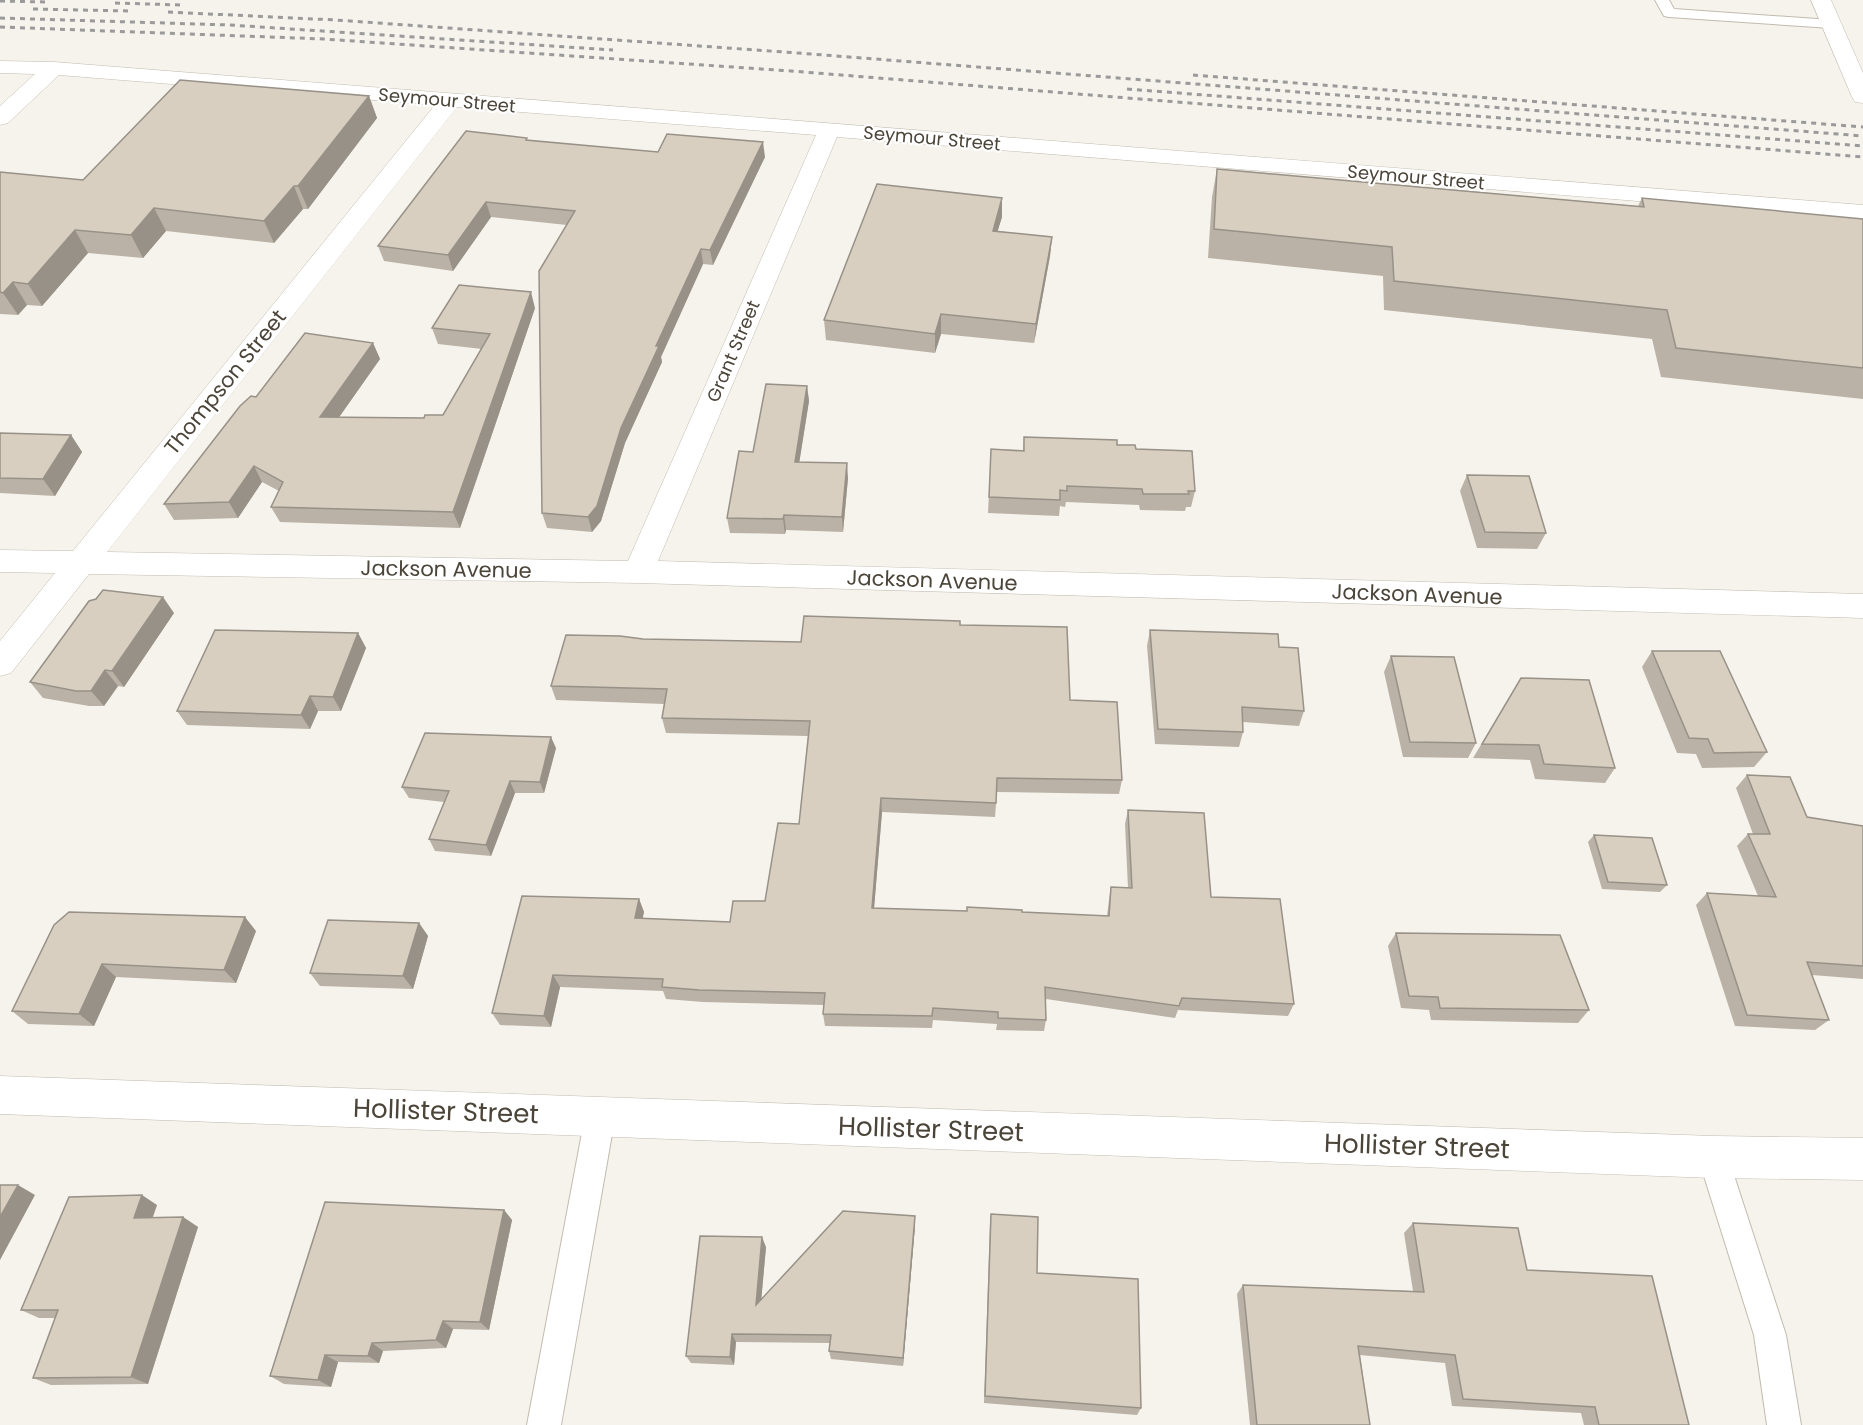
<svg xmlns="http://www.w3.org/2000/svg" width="1863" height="1425" viewBox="0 0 1863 1425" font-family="Poppins,sans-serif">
<rect width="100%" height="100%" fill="#f6f3ec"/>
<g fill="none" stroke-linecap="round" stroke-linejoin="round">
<g stroke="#c2bbae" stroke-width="2">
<path id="service" d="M1655,0H1669L1674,9L1831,20L1838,24L1831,28L1669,17L1664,16Z
M600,1103L610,1107L615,1117L561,1425H527L585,1117L590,1107Z
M1713,1142L1724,1146L1728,1157L1786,1335L1801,1425H1767L1754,1335L1698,1157L1702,1146Z"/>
</g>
<g stroke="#c2bbae" stroke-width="1">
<path id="minor" d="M0,61L54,62L1863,205V219L837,137L658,561L1863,594V618L638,583L89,574L11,673L0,676V641L55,573L0,572V550L73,551L435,105L59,75L8,123L0,125V106L35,74L0,73ZM457,107L816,135L628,561L107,552Z
M0,1076L1713,1136L1863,1138V1180L1713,1178L0,1114Z"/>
</g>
<g stroke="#c2bbae" stroke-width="1">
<path id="tertiary" d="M1811,0H1831L1863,73V103L1855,102L1852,97Z"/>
</g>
<use href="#service" fill="#fff" fill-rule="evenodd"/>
<use href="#minor" fill="#fff" fill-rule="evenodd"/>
<use href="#tertiary" fill="#fff" fill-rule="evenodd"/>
<path stroke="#9a9a9a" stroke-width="3" stroke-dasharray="5 5" stroke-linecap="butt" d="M0,1L47,2
M115,3L181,5
M33,9L129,11
M168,12L336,20L798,53L1863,136
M0,18L230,25L613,50
M0,27L324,39L791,71L1863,157
M1193,75L1863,127
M1127,89L1863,146"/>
</g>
<path fill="#bab2a6" d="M369,96L377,118L308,209H303L274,243L166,231L143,258L88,253L42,306L27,305L18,315L0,314V172L83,180Z
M527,140L658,152L765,157L713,265L703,264L661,357L662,362L625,443L601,521L592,532L547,528L542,513L567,225L491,217L453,271L384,261L378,246Z
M1217,169L1638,206L1642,198L1863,219V399L1661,377L1652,339L1384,310L1383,276L1208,258L1212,197Z
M1002,217L997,231L1052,237L1050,256L1034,343L941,334L935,353L826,340L824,320Z
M535,308L460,528L280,522L271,507L279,491L262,482L238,518L174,520L164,504L256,397L373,343L380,359L339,417L424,418L443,415L482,349L438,344L432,328Z
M807,386L809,401L799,462L848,478L843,532L786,530L785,534L730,533L727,518L753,452Z
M0,433L71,435L82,452L55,496L0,493Z
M1024,437L1117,445L1136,449L1195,491L1191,507H1186L1185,511L1140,510L1139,505L1066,502L1065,507L1060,506L1059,516L988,513L991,449L1023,450Z
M1467,475L1546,533L1537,549L1477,548L1460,491Z
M174,613L124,687L118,686L104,706H89L43,698L30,682Z
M960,625L1070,700L1122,780L1119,794L997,792L995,817L882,812L874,908L1107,916L1109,900L1111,887L1128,888L1125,824L1128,810L1211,897L1294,1004L1288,1016L1178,1010L1175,1018L1046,999V1020L1044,1031L996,1030L997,1024L933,1020L932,1028L825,1026L823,1014L824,1005L703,1002L666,999L663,991L560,987L551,1027L500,1025L492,1013L639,899L644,912L642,918L730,922L765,901L799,824L808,736L666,733L662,718L664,704L556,700L551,686L643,639L801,642Z
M1150,630L1279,647L1304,711L1299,726L1243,722V732L1239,747L1155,744L1147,646Z
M358,633L366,648L341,711H318L310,729L187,725L177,711Z
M1652,651L1767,752L1754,767L1702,768L1696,754L1677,753L1642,667Z
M1391,656L1476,743L1468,758L1403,757L1384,672Z
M1521,678L1615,768L1605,783L1535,779L1530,760L1473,758Z
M556,748L544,793H515L491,856L435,851L429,839L444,802L409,798L402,787Z
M1747,775L1807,817L1863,826V979L1812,975L1829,1020L1815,1030L1735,1026L1696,905L1707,893L1758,896L1737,846L1748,834H1753L1736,788Z
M1594,835L1667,885L1660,892L1602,889L1588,842Z
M419,923L428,936L413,989L320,986L310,973Z
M54,925L256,931L236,983L116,977L94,1026L28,1024L12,1011Z
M1396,933L1589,1010L1578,1023L1431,1020L1429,1010L1401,1008L1388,946Z
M157,1205L153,1217H183L198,1227L148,1384L51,1385L33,1378L55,1318H39L21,1310Z
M504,1210L512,1220L489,1330L453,1329L446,1348L383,1351L379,1363L338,1362L331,1387L284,1384L270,1376Z
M991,1214L1141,1408L1137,1415L984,1403L990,1223Z
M1413,1223L1527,1270L1689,1425H1584L1581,1413L1452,1406L1445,1363L1360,1355L1370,1425H1250L1237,1294L1243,1285L1413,1291L1404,1233Z
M915,1226L903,1366L831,1359L829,1351L830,1343L736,1342L734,1365L691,1363L686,1356L766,1247L761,1300Z"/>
<path fill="#979187" d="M369,96L377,118L308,209L298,186Z
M763,142L765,157L713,265L710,250Z
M294,186L303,209L274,243L264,221Z
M1002,198V217L992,250L993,231Z
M486,202L491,217L453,271L448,255Z
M154,208L166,231L143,258L131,235Z
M75,230L88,253L42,306L28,284Z
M1052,237L1050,256L1034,343L1036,324Z
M701,249L703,264L661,357L662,362L625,443L601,521L592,532L588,517L621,428L656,346Z
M13,282L27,305L18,315L3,293Z
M531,292L535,308L460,528L453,512Z
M941,314V334L935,353V334Z
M373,343L380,359L328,433L320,417Z
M807,386L809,401L797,477L795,462Z
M71,435L82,452L55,496L43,479Z
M847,463L848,478L843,532L842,517Z
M254,466L262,482L238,518L229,502Z
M784,515L786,530L785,534L783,519Z
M163,597L174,613L124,687L112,671Z
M358,633L366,648L341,711L333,697Z
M105,670L118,686L104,706L91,691Z
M310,696L318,711L310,729L301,715Z
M551,737L556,748L544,793L540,782Z
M510,781L515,793L491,856L486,845Z
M881,798L882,812L873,921L872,908Z
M639,899L644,912L640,931L635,918Z
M245,917L256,931L236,983L224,970Z
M419,923L428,936L413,989L403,976Z
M102,964L116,977L94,1026L79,1014Z
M553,975L560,987L551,1027L544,1016Z
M18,1185L35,1195L0,1260V1217Z
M142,1195L157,1205L149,1227L134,1218Z
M504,1210L512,1220L489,1330L480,1322Z
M915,1216V1226L903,1366V1358Z
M183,1217L198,1227L148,1384L131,1377Z
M762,1237L766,1247L760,1314L756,1305Z
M443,1321L453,1329L446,1348L436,1340Z
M732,1334L736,1342L734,1365L730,1357Z
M372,1343L383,1351L379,1363L368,1356Z
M325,1355L338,1362L331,1387L318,1380Z"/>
<path fill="#d8cfc1" stroke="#979187" stroke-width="1.5" d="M180,80L369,96L298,186H294L264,221L154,208L131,235L75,230L28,284L13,282L3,293L0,292V172L83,180Z
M466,131L527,138L526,140L658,152L667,134L763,142L710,250L701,249L656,346H659L621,428L597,506L588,517L542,513L539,271L575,211L486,202L448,255L378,246Z
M1217,169L1644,207L1642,198L1863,219V368L1676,348L1667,310L1394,281L1392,247L1214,229Z
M877,184L1002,198L993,231L1052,237L1036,324L941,314L935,334L824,320Z
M459,285L531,292L453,512L271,507L283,482L254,466L229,502L164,504L240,406L251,396L256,397L305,333L373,343L320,417L424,418L425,415H443L490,334L432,328Z
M766,384L807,386L795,462L847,463L842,517L784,515L783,519L727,518L739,451L753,452Z
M0,433L71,435L43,479L0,478Z
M1024,437L1117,440V445H1135L1136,449L1192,451L1195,491H1188L1189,494H1143L1142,489L1067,486V491L1060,490V500L989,497L991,449L1024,451Z
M1467,475L1529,476L1546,533L1485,532Z
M103,590L163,597L112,671L105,670L91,691H76L30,682L89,601L96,599Z
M804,616L960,621V625L1067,627L1070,700L1117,702L1122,780L997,778L996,803L881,798L872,908L967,911V907L1022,910V912L1109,916L1111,887L1132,888L1128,810L1204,813L1211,897L1280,899L1294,1004L1182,998L1179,1006L1045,987L1046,1020L998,1018V1012L933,1008L932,1016L823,1014L825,993L699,990L662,987L663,979L553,975L544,1016L492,1013L522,896L639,899L635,918L730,922L733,901H765L778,823L799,824L810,721L662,718L667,689L551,686L566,635L620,636L643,639L801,642Z
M215,630L358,633L333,697L310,696L301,715L177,711Z
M1150,630L1278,634L1279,647L1298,648L1304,711L1242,707L1243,732L1158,729Z
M1652,651H1720L1767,752L1714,753L1708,739L1689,738Z
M1391,656L1454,657L1476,743L1410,742Z
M1521,678L1589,680L1615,768L1544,764L1539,745L1482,744Z
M425,733L551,737L540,782L510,781L486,845L429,839L449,791L402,787Z
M1747,775L1790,777L1807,817L1863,826V966L1807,962L1829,1020L1747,1015L1707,893L1776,897L1748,834H1770Z
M1594,835L1652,838L1667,885L1608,882Z
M69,912L245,917L224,970L102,964L79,1014L12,1011L54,925Z
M328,920L419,923L403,976L310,973Z
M1396,933L1560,935L1589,1010L1440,1008L1438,997L1409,996Z
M0,1185H18L0,1217Z
M142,1195L134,1218L183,1217L131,1377L33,1378L58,1310H21L69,1197Z
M325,1202L504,1210L480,1322L443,1321L436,1340L372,1343L368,1356L325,1355L318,1380L270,1376Z
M843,1211L915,1216L903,1358L829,1351L831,1335L732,1334L730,1357L686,1356L700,1236L762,1237L756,1305Z
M991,1214L1038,1217L1037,1273L1138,1279L1141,1408L985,1396Z
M1413,1223L1518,1228L1527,1270L1652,1276L1689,1425H1599L1595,1407L1463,1399L1455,1355L1358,1346L1370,1425H1257L1243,1285L1424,1292Z"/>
<g text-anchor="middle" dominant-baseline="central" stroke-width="4.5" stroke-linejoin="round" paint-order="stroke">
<g font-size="18" fill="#4b4439" stroke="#fff">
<text transform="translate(447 100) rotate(5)">Seymour Street</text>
<text transform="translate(932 138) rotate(5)">Seymour Street</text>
<text transform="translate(1416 177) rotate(5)">Seymour Street</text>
<text transform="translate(733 351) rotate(-67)">Grant Street</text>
</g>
<g font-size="21" fill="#4b4439" stroke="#fff">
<text transform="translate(225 382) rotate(-51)">Thompson Street</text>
<text transform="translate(446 569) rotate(1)">Jackson Avenue</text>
<text transform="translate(932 580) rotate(2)">Jackson Avenue</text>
<text transform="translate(1417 594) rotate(2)">Jackson Avenue</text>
</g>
<g font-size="26" fill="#4b4439" stroke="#fff">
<text transform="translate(446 1111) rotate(2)">Hollister Street</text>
<text transform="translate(931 1129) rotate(2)">Hollister Street</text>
<text transform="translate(1417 1146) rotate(2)">Hollister Street</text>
</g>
</g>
</svg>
